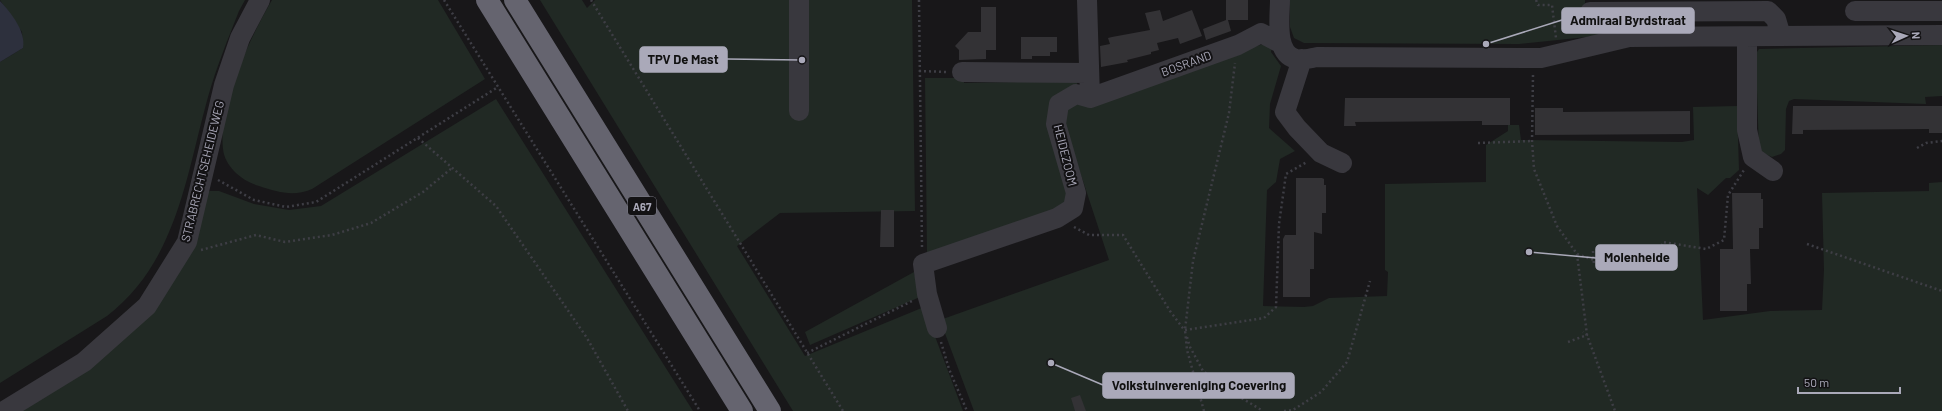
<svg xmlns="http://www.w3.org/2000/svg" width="1942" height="411" viewBox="0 0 1942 411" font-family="Barlow,sans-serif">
<rect width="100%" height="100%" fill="#181719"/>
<path fill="#212924" d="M0,0H245L239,11C228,39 216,68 208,97C186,176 177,262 107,316L0,383V62L23,48L22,32Z
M272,0H438L485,79L312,189C293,197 278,192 259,186C242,181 225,167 223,149C218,104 250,38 272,0Z
M540,0H582L587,8L595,0H912L915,211L780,213L737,246L805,356L924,307L963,411H793Z
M1290,0H1585V26C1600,32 1631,21 1646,18L1645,31L1519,44L1304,43L1294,38L1290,27Z
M1267,43L1272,46L1271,52L1281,66L1270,104L1269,128L1295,151L1280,159L1276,182L1267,190L1263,306L1304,307L1313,306L1329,298L1387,296L1388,272L1385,270V184L1486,182V145L1508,131V125H1519L1521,140L1682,142L1694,140L1693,107L1737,106L1739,170L1730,178H1726L1708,195L1697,188L1703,320L1770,311L1822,310L1824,270L1822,193L1929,191V183L1942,182V146V411H974L940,320L1109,260L1062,117L1067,106L1081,98Z
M1942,45V96L1925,97L1926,104L1794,99L1789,101L1786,109L1785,150L1781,154L1772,157L1759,151L1756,61L1757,52L1759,49Z
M925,78H964V83L1077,81V87L1055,100L1074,191L1067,205L927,255Z
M496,99L693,411H0L91,352L139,311L205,193L210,191H219L254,204L289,210L321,206Z
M914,272L920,297L810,345L805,332Z"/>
<path fill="#2d303d" d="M0,1C11,13 26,31 23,48L0,62Z"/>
<path fill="#333235" d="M1226,0H1248V20H1228L1231,31L1206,40L1203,29L1226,20Z
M981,7H996V50H986V59L959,60V50L955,46L968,32H981Z
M1160,10L1163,21L1192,10L1202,36L1180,44L1178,38L1157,43L1159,50L1151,52V54L1127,60L1128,62L1101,67L1100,46L1110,44L1108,38L1112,37L1150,30L1145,13Z
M1021,37H1057V52H1050V56H1032V59H1021Z
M1345,98H1510V125H1482V121L1355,122L1356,126H1344Z
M1793,106H1942V133H1929V129L1803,130V134H1792Z
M1535,108H1563V112L1690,111V134L1535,135Z
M1296,178H1322L1324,179V185H1326V213H1322V234L1314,232V269H1310V297H1283V239L1285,235H1296Z
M1732,193H1761V199H1763V228H1759V249H1750L1751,284H1747V311H1720V249H1733Z
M881,210H894V247H880Z
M1080,395L1086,411H1075L1071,398Z"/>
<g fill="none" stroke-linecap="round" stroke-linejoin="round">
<path stroke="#3e3e45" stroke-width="2.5" stroke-dasharray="2 3" stroke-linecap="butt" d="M444,0L700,411
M591,0L843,411
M919,0L922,247
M1536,0L1538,5H1552L1556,38
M919,71L947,72
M1533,75L1532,141L1534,169L1557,226L1577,254L1594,260L1657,259L1663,242L1706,249L1724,240L1728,195L1744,170
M418,138L496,206L587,338L628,411
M1478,143L1532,141
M1917,148L1926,143L1942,141
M218,180L254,200L286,207L316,202L498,87
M1074,227L1089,235H1123L1170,311L1185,331
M1807,244L1942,291
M201,250L256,235L285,242L332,235L371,223L423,192L452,168
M1593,251L1594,266
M1577,254L1587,335L1615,411
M1185,330L1264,318L1276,307L1279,224L1286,174L1307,162
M1187,337L1190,347L1203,371L1240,397L1263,411
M941,342L949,369L967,411
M1568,342L1587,335L1583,332
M807,353L912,301
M1204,411L1187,350L1185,330L1193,261L1229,113L1235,63
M1284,411L1293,410L1321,392L1347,362L1370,281"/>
<path stroke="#39383e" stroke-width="20" d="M799,0V111
M1280,0C1280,16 1274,54 1296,59C1302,61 1311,58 1317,57L1541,58L1629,37L1942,35
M1855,11H1942
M1590,12L1768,11L1776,19L1781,36
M1747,37V130L1753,157L1773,171
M1302,59L1285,112L1297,128L1321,153L1342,163
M962,72L1089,73
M1090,98L1238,45L1261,33L1280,43
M937,328L927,294L923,264L1057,218L1073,208L1076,193L1056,124L1059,104L1076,94L1090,98L1087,0
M4,411L84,362L147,306L187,242L224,85L240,38L260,0"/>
<path stroke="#65646f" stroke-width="22" d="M487,0L742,411
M515,0L770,411"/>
</g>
<g text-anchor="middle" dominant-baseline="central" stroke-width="4" stroke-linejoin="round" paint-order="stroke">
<rect fill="#131214" stroke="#7d7c88" stroke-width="1" x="628" y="197" width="28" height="18" rx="3"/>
<g font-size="11" font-weight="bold" fill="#aaa9b9">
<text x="642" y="206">A67</text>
</g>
<g font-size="12" fill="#aaa9b9" stroke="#131214">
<text transform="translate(1186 63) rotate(-20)">BOSRAND</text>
<text transform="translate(1066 155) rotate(76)">HEIDEZOOM</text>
<text transform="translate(202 171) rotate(-76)">STRABRECHTSEHEIDEWEG</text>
</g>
</g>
<path fill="none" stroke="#aaa9b9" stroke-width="1.5" d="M1486 44L1562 20M802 60L727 59M1529 252L1596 258M1051 363L1103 385"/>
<g fill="#aaa9b9" stroke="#131214" stroke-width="1.5">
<circle cx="1486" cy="44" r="4"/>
<circle cx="802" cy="60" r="4"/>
<circle cx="1529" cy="252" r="4"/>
<circle cx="1051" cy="363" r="4"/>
</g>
<g fill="#aaa9b9" stroke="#aaa9b9" stroke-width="1.5">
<rect x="1562" y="8" width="132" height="25" rx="4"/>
<rect x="640" y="47" width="87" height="25" rx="4"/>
<rect x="1596" y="245" width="81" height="25" rx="4"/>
<rect x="1103" y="373" width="191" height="25" rx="4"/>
</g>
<g font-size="13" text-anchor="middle" font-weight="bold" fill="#111">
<text x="1628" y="25">Admiraal Byrdstraat</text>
<text x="683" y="64">TPV De Mast</text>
<text x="1637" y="262">Molenheide</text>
<text x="1199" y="390">Volkstuinvereniging Coevering</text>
</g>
<g transform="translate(1906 36) rotate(87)" stroke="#131214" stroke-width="3" paint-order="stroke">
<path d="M0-3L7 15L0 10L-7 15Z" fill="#aaa9b9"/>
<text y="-6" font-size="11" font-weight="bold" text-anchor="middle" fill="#aaa9b9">N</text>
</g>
<path d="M1798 387v6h102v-6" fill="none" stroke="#aaa9b9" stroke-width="2"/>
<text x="1804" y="387" font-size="12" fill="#aaa9b9" stroke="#131214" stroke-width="3" paint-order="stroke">50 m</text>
</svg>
